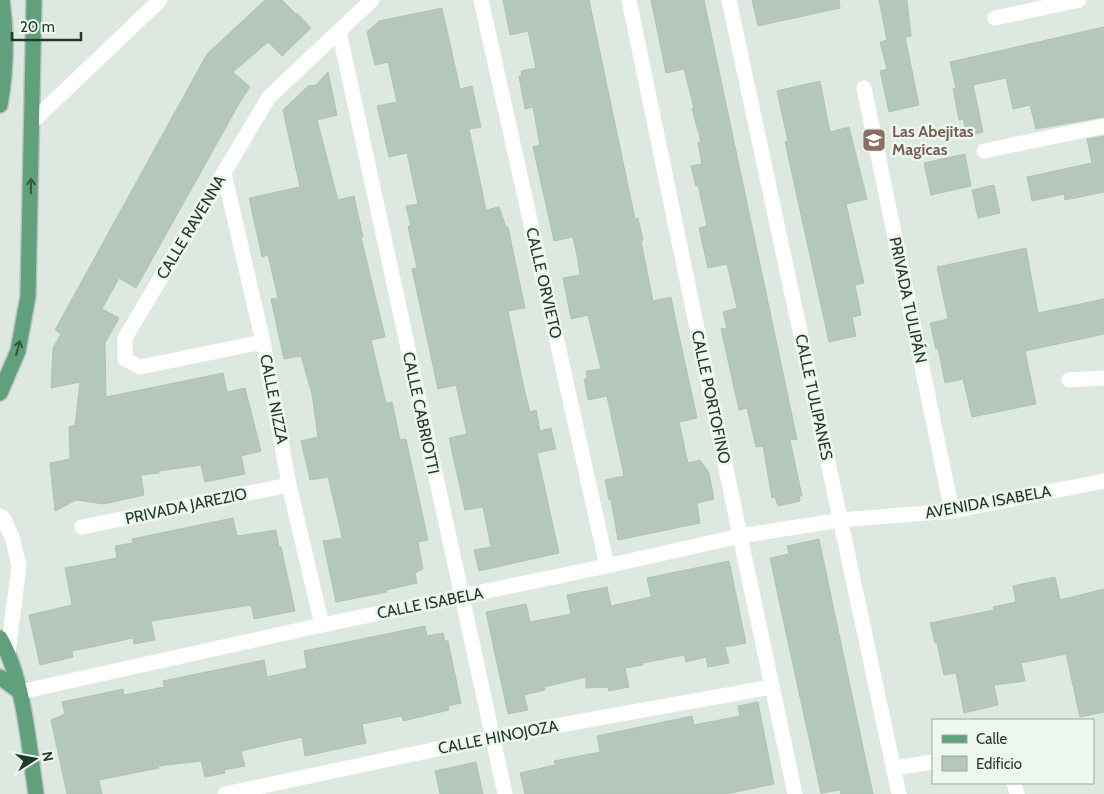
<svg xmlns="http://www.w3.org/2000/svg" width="1104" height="794" viewBox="0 0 1104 794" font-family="Cabin,sans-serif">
<rect width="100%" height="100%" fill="#dde9e0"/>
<path fill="#b5c7bb" stroke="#afc3b5" d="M265,0H282L296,14L297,13L311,28L282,56L268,42L233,72L250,87L240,102L136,288L119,278L102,309L119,318L105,343L106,397L223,373L227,392L245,388L261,451L241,456L245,474L205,482L201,465L159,471V473L141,475L144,495L104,504L76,500L55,511L50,463L70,459L69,427L75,425L80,382L51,388L53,348L61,334L55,330L207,54Z
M503,0H589L635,219L638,218L643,240L641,241L653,301L671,297L675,317L697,418L679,422L688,463L700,460L709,473L714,499L697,503L700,523L618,540L611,500H609L605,480L624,476L607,396L588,400L584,379H587L586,371L601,369L588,315L571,319L563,278L580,275L577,255L573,237L554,241L533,147L540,145L533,107L525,109L519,76H522L521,71L536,68L528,31L510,35Z
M651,0H704L797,439L790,440L802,496H799L800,501L778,506L775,497L772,498L763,446L756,447L747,408L739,410L721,329L727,328L723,312L737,308L727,264L708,268L699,228L707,226L698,185L696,186L691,166L702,164L698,143L701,142L692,108H694L684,69L666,73Z
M752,0H839L840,8L758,26Z
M879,0H907L911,36L905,37L919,105L889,112L880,71L887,69L880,42L887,40Z
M442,8L460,89L472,86L481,127L469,129L486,210L499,207L506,227H508L525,308L508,311L525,393L530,412L536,410L540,431L551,428L556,449L537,453L559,553L479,571L474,550L491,547L483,507L465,510L449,438L467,434L456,385L438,389L412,269L417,268L408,226H411L406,206L418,204L407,153L389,157L377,106L397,102L388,62L375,65L367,32L379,21Z
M1104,27V117L1036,129L1030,105L1013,109L1006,78L973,85L983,132L967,136L963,119L959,120L953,89L956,88L950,62Z
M328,72L337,115L317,120L338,200L354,196L363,237H361L385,337L371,340L386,403L392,402L400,440L406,439L428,540L418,542L423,569L415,573L417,583L386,590L387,592L336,602L323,541L342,538L340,528L328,477L310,480L301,441L318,437L312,394L301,356L284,359L271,299L278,298L268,255L262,257L249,198L300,187L283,110L308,86L316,85Z
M820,81L830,132L849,127L867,199L846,204L864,283L855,285L861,315L852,317L856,336L829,342L785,142L788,141L777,91Z
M1104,136V192L1065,200L1064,194L1032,201L1027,177L1092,163L1087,139Z
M965,154L971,186L931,195L924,163Z
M994,185L1000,213L978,218L972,190Z
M1026,248L1038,313L1104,299V334L1025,351L1036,404L972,417L963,379L945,383L938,348L936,349L930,323L948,319L937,267Z
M233,518L237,536L276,530L279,547H281L295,611L254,619L251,605L151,621L155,640L134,644L133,638L92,647L72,651L73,657L40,665L29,615L72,605L65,568L117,558L115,546L133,543L132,539Z
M819,539L832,601L873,794H841L840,790L821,793L788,642L770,558L789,554L787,546Z
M729,561L746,643L725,647L729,663L708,667L706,657L686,662L684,655L643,663V665L625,668L629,687L609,691L608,687L586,688V677L544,687L545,690L524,695L528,710L508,714L486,612L526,604L530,622L571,614L567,595L607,587L611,606L651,597L647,578Z
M1055,577L1060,600L1104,589V712L1080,717L1066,654L1021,663L1025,681L994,685L998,705L964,713L956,673L944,675L937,643H935L930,623L994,610L993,607L1016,602L1013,586Z
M425,626L427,636L443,633L445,641H448L461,703L448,706L449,710L403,721L402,716L362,724L366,743L305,756L302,737L241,751L245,766L224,770L225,773L205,777L201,761L158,766L159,768L99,780L102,794H67L51,720L65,714L62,702L123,689L124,695L164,687L163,681L264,660L267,677L307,668L304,651Z
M758,702L774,784L727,794H525L520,773L555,765L554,761L600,752L597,736L692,716L694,725L740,716L738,706Z
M476,762L483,794H440L435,771Z"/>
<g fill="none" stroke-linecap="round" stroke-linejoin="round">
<g stroke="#bcc4bf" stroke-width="18">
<path id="major" d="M0,105C6,71 7,35 2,0
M0,393L18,351L28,296L34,0
M0,638C24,679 29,747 36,794
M0,677L20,692"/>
</g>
<path stroke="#fff" stroke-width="15" d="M481,0L607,566
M629,0L740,536L795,794
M729,0L899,794
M995,18L1079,0
M339,31L505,794
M864,88L952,511
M32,122L160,0
M984,151L1104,126
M224,173L263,342L289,485L322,625
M263,342L140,367L125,359V338L269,97L372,0
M1069,380L1104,378
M0,516L4,519L13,540L19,566L8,652
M82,527L289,485
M20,692L322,625L607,566L740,536L841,520L952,511L1104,481
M893,768L933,762
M1014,783L1017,794
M225,794L493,737L771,687"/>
<use href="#major" stroke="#60a07d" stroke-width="15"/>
</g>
<defs><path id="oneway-shaft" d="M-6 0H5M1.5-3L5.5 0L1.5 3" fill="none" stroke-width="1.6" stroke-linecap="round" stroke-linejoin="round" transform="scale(1.25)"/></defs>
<g stroke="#325843">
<use href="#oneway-shaft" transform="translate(31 186) rotate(-89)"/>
<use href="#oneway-shaft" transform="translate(18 348) rotate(-75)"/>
</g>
<defs>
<g id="school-square" transform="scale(1.25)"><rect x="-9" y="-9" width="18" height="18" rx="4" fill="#8d6e63" stroke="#edf6ef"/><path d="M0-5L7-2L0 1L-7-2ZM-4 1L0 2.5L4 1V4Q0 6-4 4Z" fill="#fff"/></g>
</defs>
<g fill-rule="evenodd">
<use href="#school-square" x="874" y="140"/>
</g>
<g text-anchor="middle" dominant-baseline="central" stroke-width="5" stroke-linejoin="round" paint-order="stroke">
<g font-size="16" font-weight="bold" fill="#785e54" stroke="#edf6ef" text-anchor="start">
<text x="892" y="131">Las Abejitas<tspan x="892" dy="18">Magicas</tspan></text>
</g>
<g font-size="16" fill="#1f392a" stroke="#edf6ef">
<text transform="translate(191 227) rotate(-59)">CALLE RAVENNA</text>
<text transform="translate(544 283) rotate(77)">CALLE ORVIETO</text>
<text transform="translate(908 300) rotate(78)">PRIVADA TULIPÁN</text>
<text transform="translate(711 397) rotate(78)">CALLE PORTOFINO</text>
<text transform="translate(814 397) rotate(78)">CALLE TULIPANES</text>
<text transform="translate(274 399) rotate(79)">CALLE NIZZA</text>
<text transform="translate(421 413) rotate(78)">CALLE CABRIOTTI</text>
<text transform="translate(988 502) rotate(-10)">AVENIDA ISABELA</text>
<text transform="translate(186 506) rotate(-12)">PRIVADA JAREZIO</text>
<text transform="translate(430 603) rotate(-11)">CALLE ISABELA</text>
<text transform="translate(498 737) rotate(-11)">CALLE HINOJOZA</text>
</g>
</g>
<rect x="932" y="719" width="162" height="65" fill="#edf6ef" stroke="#9baaa0"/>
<rect x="942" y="735" width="25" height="8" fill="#60a07d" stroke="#9baaa0"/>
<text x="976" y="744" font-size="15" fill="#1f392a">Calle</text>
<rect x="942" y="756" width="25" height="15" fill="#b5c7bb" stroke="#9baaa0"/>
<text x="976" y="769" font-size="15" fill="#1f392a">Edificio</text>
<g transform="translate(35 759) rotate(79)" stroke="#edf6ef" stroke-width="4" paint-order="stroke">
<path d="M0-4L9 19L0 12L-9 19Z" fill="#1f392a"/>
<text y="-8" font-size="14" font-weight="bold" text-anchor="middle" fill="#1f392a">N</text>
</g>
<path d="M12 32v8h69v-8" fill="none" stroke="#1f392a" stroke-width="2.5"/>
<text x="20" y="32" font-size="15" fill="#1f392a" stroke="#edf6ef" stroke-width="4" paint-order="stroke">20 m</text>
</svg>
